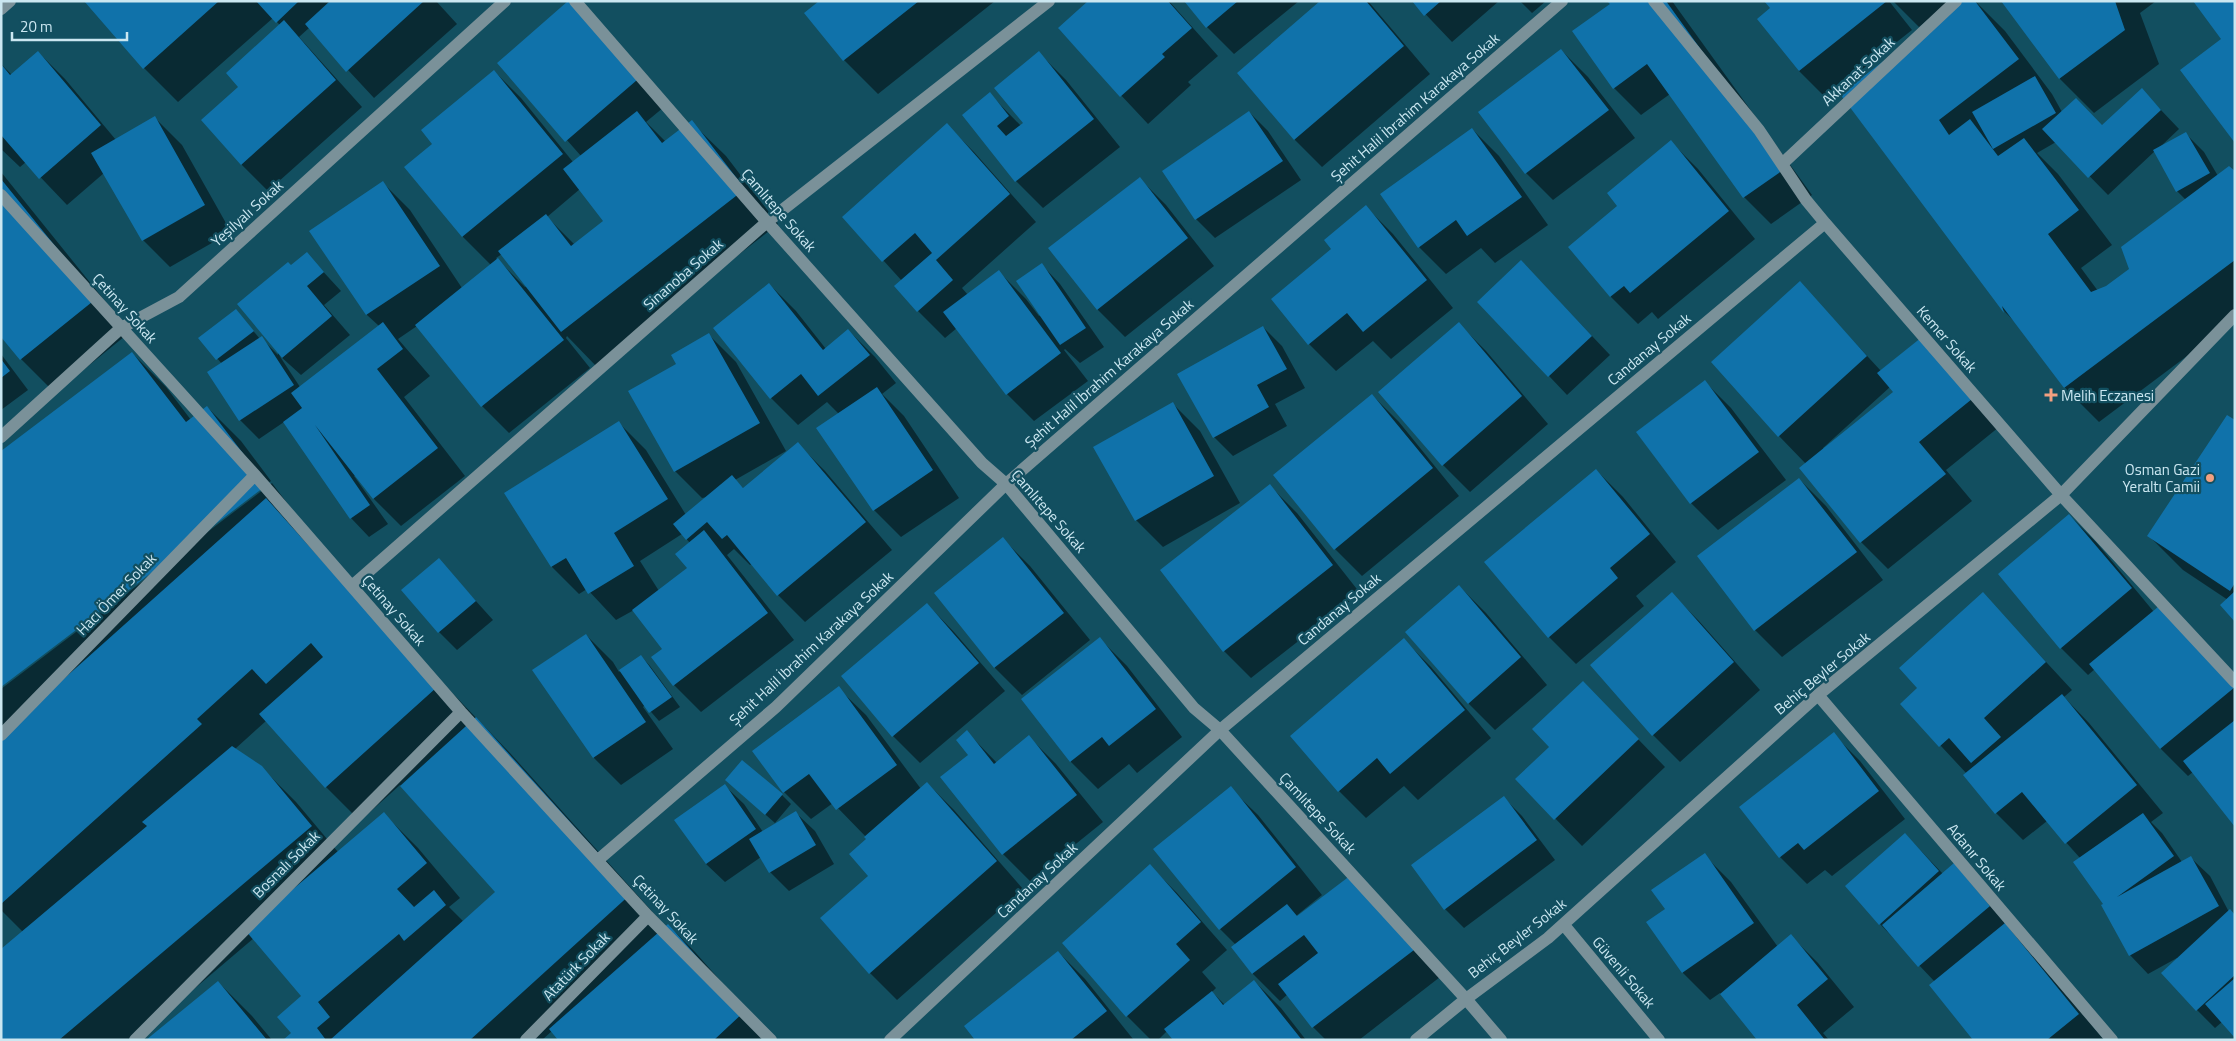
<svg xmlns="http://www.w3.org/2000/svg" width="2236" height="1041" viewBox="0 0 2236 1041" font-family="'Titillium Web',sans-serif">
<rect width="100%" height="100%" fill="#124f60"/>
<path fill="#0007" fill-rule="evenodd" d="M85,1H436L457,24L374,98L309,28L299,37L362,107L268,191L241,164L240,87L280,25L273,18L178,102L144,68Z
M570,1L670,102L646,122L666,142L691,122L726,156L778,224L596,366L567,336L566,338L590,368L509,433L482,406L417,326L398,339L430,376L404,397L465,476L401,526L374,499L356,475L354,476L388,524L369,537L351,518L284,422L259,439L240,420L222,364L200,338L236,310L260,339L261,338L278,355L291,267L307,254L341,291L324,305L350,335L301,375L279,355L300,387L379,326L367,315L311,231L383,183L410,210L462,288L491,265L463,237L406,167L434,144L494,71L521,98L573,162L581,156L499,63ZM580,189L605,221L575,245L547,217ZM502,254L527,286L525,287L496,258Z
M821,1H995L878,94L844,60L806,13Z
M1090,1H1169L1218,56L1188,82L1191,85L1148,124L1059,29Z
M1186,1H1299L1234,54L1207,27Z
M1322,1H1368L1430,74L1322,167L1295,140L1238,73Z
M1413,1H1499L1452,42Z
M1520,1H1546L1532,13Z
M1609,1H1672L1812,195L1771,224L1744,197L1670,94L1641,115L1614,88L1611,5Z
M1766,1H1889L1912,30L1826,98L1799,71L1771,8Z
M1893,1H1951L1919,27Z
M1975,1L2005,31L2052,94L2062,112L2103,127L2142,90L2179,129L2159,148L2186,134L2204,152L2218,176L2235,173V320L2099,422L2065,388L2019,326L2005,312L1842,94ZM2056,142L2108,195L2155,151L2177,191L2186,200L2130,269L2106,288L2098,291L2081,268L2112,245L2058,174L2037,153Z
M2003,1H2156L2140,13L2159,64L2094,113L2060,79Z
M1561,50L1588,77L1635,138L1553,200L1526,173Z
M38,52L65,79L116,140L155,118L182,145L231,232L170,267L143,240L104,173L67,205L26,162L20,167L1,149V64L12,75Z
M1039,53L1066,80L1120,147L1043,208L1016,181L964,115L990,94L1021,126L1025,123Z
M1249,112L1268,131L1301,180L1215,238L1196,219L1163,171Z
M947,125L974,152L1036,222L962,288L968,295L999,272L1026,299L1039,316L1041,315L1042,265L1060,284L1104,347L1080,363L1065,349L1064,350L1088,381L1034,421L1007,394L957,328L945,338L918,311L902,281L844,217Z
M1472,129L1499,156L1548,225L1495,263L1481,248L1446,274L1419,247Z
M1671,142L1698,169L1755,239L1658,319L1652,312L1638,324L1611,297L1570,247L1619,206Z
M1,172L130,332L55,393L21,359L1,335Z
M1139,178L1166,205L1214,266L1125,337L1098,310L1050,249Z
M1366,207L1393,234L1453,308L1391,359L1373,341L1336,371L1309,344L1333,250Z
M1540,281L1610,355L1567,395L1479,302Z
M1800,283L1881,371L1922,339L1999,427L1946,470L1972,501L1888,569L1861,542L1806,464L1779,436ZM1890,387L1895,392L1824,449L1823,448Z
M769,284L796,311L826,349L848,330L875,357L896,383L882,394L904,416L959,498L901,537L874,510L839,414L827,402L798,425L771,398Z
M1459,324L1486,351L1548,424L1470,492L1443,465Z
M1263,327L1282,346L1305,388L1275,404L1287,426L1233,456L1214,437Z
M709,335L736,362L786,451L735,480L744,489L798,444L825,471L892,550L805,622L778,595L752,564L750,565L734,549L727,555L794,640L701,712L674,685L664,649L634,610L616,620L587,589L579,594L552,567L506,493L619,423L646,450L686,515L708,497L702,498L675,471L678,364ZM682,534L690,543L688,568L659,591L640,561Z
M132,353L166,387L191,420L207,407L241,441L271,481L1,685Z
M1,354L28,390L1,410Z
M1704,381L1731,408L1786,480L1718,530L1691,503L1637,432Z
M1372,395L1399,422L1459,496L1362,576L1335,549Z
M1173,404L1200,431L1240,503L1163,547L1136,520Z
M2235,422V620L2228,600L2183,570L2149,536Z
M1596,470L1623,497L1676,562L1636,596L1644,606L1576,664L1549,637Z
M1799,479L1826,506L1883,580L1782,657L1755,630L1699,557Z
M272,483L300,520L292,526L510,753L666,927L668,925L695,952L772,1039L560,1040L552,1031L542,1040H285L293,1033L303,996L254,938L134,1040H1L23,932L1,910V689ZM266,721L326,787L360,821L400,785L496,892L463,921L449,907L460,898L418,848L384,814L338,852L296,802L261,767L235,749Z
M1270,486L1297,513L1360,593L1251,678L1224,651Z
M2069,515L2096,542L2154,612L2235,683V825L2193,772L2188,776L2161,749L2095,669L2088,675L2061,648Z
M1003,539L1030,566L1090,640L1022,695L995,668L936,593Z
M439,560L493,620L457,650L439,632Z
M1459,586L1486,613L1547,685L1495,730L1468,703Z
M1672,594L1699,621L1760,690L1680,762L1653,735Z
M1983,594L2072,690L2064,697L2089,723L2163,813L2151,822L2162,833L2182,862L2191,858L2210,876L2229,912L2235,916V1036L2222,1022L2215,1028L2197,1010L2177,958L2148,974L2130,955L2080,858L2047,821L2023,840L1996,813L1967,774L1902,704L1919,688Z
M927,604L954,632L1005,691L920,763L893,736Z
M586,635L613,662L619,672L641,656L650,666L680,707L659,721L645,705L643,707L673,749L621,785L594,758L534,671Z
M1100,639L1127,666L1182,737L1137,773L1129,764L1098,789L1071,762L1023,700Z
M1404,640L1431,667L1491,738L1418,800L1404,786L1366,818L1339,791Z
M838,688L866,715L921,789L927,783L954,810L1023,889L897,1000L870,973V876L868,839L833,803L811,819L784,792Z
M1610,710L1665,767L1582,846L1517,779Z
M967,732L997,763L1029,737L1056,764L1103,822L1030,881L1003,854L970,755Z
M1833,734L1860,761L1905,819L1832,876L1825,870L1807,884L1780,857Z
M726,780L782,795L791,804L775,823Z
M725,786L744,804L763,832L796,813L815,831L834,864L789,891L770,872L761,857L725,882L706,864Z
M1230,788L1258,815L1322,895L1296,916L1297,918L1355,873L1440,977L1359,1040H1326L1313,1027L1288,994L1280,1001L1253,974L1233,947L1236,945L1220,929Z
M1503,797L1522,816L1555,860L1464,928L1445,909Z
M1905,834L1943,874L1954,865L2032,952L2104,1040H1975L1935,982L1880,924Z
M1704,855L1731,882L1778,947L1791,936L1818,963L1854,1007L1823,1033L1829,1040H1759L1720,993L1710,1000L1683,973L1648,922L1666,909Z
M1150,866L1177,893L1227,950L1202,972L1216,988L1212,992L1225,1005L1254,981L1281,1008L1306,1040H1174L1167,1031L1158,1040H1151L1127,1016Z
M1058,952L1085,979L1133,1039L977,1040Z
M218,982L252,1016L272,1040H148Z"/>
<path fill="#1072aa" d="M84,1H219L143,69Z
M256,1H299L276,23Z
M330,1H424L346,72L305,24Z
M568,1H581L644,74L565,142L497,63Z
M819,1H919L843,61L804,13Z
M1088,1H1168L1192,28L1162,54L1165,57L1120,97L1058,28Z
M1184,1H1238L1206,28Z
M1320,1H1366L1404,46L1294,140L1237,73Z
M1412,1H1441L1424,16Z
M1607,1H1666L1786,168L1743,198L1647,64L1613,89L1572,31L1610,4Z
M1764,1H1887L1799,71L1757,19L1770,8Z
M1963,1H1975L2019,59L1939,120L1949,135L1970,119L1998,156L2024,138L2079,210L2048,234L2091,292L2106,286L2129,269L2121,247L2229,166L2235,171V260L2064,388L2002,306L2004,313L1840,94Z
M2001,1H2115L2125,30L2059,79Z
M2193,1H2235V143L2180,70L2221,39Z
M284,20L336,80L241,165L201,120L238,87L226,73Z
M1561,49L1609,110L1525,174L1478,112Z
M38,51L101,125L39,179L1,135V64L10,75Z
M1039,51L1094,119L1015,182L962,115L990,92L1009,116L997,126L1006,136L1023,123L994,88Z
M494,70L563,154L462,237L404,167L432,144L421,130Z
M2035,76L2056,113L1993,149L1972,112Z
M2142,88L2161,110L2088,178L2042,129L2076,98L2102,125Z
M637,111L662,143L692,120L745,189L561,332L498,251L546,214L571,246L603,221L563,169Z
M1249,111L1283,161L1195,220L1162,171Z
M155,116L205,205L142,241L91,153Z
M947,123L1010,194L936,260L953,280L917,312L894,286L932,253L915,233L882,262L842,217Z
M1472,128L1522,197L1467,236L1456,220L1418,248L1380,194Z
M2186,132L2210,173L2176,192L2153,150Z
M1671,140L1729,211L1630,293L1624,286L1610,297L1568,247L1617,206L1607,193Z
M1140,177L1188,238L1097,310L1048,248Z
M1,179L97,298L20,360L1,337Z
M383,181L440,266L366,315L309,231Z
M1366,205L1427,280L1363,332L1347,313L1308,345L1271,299L1331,249L1324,240Z
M307,252L324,272L307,286L332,316L282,358L237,304L288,262L291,265Z
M498,258L564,340L481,407L415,325Z
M1521,260L1592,336L1548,377L1477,302Z
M1042,263L1086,328L1060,345L1016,281Z
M999,270L1061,353L1006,395L943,312Z
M1800,281L1867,356L1778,437L1711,362Z
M769,283L823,350L848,329L870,355L818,396L801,374L770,399L713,328Z
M236,309L254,331L216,360L198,338Z
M383,322L403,349L377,369L438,448L373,499L315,425L370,505L350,519L283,422L302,408L291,393Z
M1459,322L1522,396L1442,466L1378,392Z
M1263,326L1287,369L1257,385L1269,407L1213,438L1177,374Z
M709,333L760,423L674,472L628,391L676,364L671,355Z
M262,336L294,385L239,421L207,372Z
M1922,337L1972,399L1919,442L1946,474L1860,543L1799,468L1893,392L1877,373Z
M132,352L186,422L207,406L267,485L1,687V451Z
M1,359L10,371L1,378Z
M1705,380L1759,452L1690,504L1636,432Z
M877,387L933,470L873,511L816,428Z
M1372,394L1433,468L1334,550L1273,475Z
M1173,402L1214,476L1135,521L1093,447Z
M2227,415L2235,420V583L2230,591L2147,536Z
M619,421L668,499L614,533L634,566L588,594L566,558L551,567L504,493Z
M798,442L866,522L777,596L727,535L722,539L707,522L686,540L673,524L732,475L743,488Z
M1596,469L1650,534L1610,568L1618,578L1548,638L1484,562Z
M1799,478L1857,552L1754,631L1697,556Z
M1270,484L1333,565L1223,652L1160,570Z
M266,498L436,688L325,788L259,714L323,657L311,643L266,684L252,669L197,719L202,724L1,904V735Z
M2069,514L2132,588L2060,649L1998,574Z
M704,530L768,613L673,686L651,657L662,649L632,610L687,568L675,554Z
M1003,537L1064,613L994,668L934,593Z
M439,558L476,601L438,633L401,590Z
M1459,585L1521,657L1468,704L1405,632Z
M2235,591V622L2220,605Z
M1672,592L1734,662L1652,736L1590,665Z
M1983,592L2046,662L1984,718L2001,737L1971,763L1949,738L1939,747L1900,704L1917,688L1899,668Z
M2164,602L2235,687L2160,749L2089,664Z
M927,603L979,663L892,737L841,676Z
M586,634L646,722L593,758L532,670Z
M1100,637L1156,709L1109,746L1102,737L1070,762L1021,699Z
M1404,638L1465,710L1390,774L1377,758L1338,792L1290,736Z
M641,655L672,697L649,713L619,670Z
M1583,681L1639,739L1554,820L1515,779L1549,747L1532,729Z
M839,686L897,765L836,810L809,774L783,793L752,751Z
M2062,694L2137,785L2065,844L2022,792L1995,814L1963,775Z
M476,717L633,892L470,1040H330L495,892L400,786Z
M2235,720V827L2183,761Z
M967,730L994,764L1029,735L1077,795L1002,855L940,777L968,755L956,740Z
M1834,732L1879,791L1804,850L1798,843L1779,858L1739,807Z
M232,746L262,766L312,826L59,1040H1V949L147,826L142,822Z
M742,760L783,794L765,815L725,780Z
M927,782L997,861L869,974L820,918L868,876L849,854L866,839L864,837Z
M725,784L756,829L706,864L674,820Z
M1231,786L1296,867L1219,930L1153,849Z
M1504,796L1537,840L1444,910L1411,865Z
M796,811L816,845L769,873L749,839Z
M384,812L427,863L397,889L414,907L434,890L446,905L404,941L399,934L318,1002L330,1017L317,1028L326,1040H283L291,1033L277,1017L301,996L245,930Z
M2143,813L2174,856L2117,897L2191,856L2219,906L2129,956L2101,905L2103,904L2073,862Z
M1905,833L1939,871L1879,925L1845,886Z
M1705,853L1754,923L1682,973L1646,922L1665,909L1651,890Z
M1954,863L1990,906L1918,967L1882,925Z
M1150,864L1201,922L1176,944L1190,960L1126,1017L1062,943Z
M1355,872L1414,950L1312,1028L1278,984L1318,953L1304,935L1252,974L1231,947L1287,904L1297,916Z
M2230,909L2235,915V975L2196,1011L2161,973Z
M2005,923L2079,1014L2047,1040H1973L1929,985Z
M668,924L745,1011L714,1040H558L549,1029Z
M1791,934L1828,979L1797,1005L1825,1040H1757L1720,994Z
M1058,951L1107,1011L1071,1040H975L964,1026Z
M2235,978V1038L2205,1004Z
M1254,980L1302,1040H1173L1164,1029L1212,991L1223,1005Z
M218,981L267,1040H146Z"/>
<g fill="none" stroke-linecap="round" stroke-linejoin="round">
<path stroke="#7a9199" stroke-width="12" d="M575,1L767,222L982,463L1006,484L1194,708L1220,730L1466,999L1501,1040
M1654,1L1759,130L1806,200L1825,223L2061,495L2235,682
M1,9L10,1
M1782,164L1956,1
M1,195L255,475L461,712L648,916L771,1040
M1,437L121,328L179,297L505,1
M352,586L767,222L1049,1
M1818,695L2112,1040
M1,735L255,475
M598,860L776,707L1006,484L1562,1
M1564,925L1659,1040
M135,1040L461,712
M526,1040L648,916
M890,1040L1220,730L1825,223
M1416,1040L1466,999L1548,938L1818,695L2061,495L2235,315"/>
</g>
<g fill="#f2a081" stroke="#124f60" stroke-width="2">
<path d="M2048.5 387.5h5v5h5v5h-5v5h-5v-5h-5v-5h5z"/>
<circle cx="2210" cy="478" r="5"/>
</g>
<g text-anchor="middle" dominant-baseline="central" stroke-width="4.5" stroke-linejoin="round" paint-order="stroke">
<g font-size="15" fill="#cbe7f1" stroke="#124f60">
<text transform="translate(1858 71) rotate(-43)">Akkanat Sokak</text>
<text transform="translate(1415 107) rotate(-41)">Şehit Halil İbrahim Karakaya Sokak</text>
<text transform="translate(779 210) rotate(49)">Çamlıtepe Sokak</text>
<text transform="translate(247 213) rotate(-42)">Yeşilyalı Sokak</text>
<text transform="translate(683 274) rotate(-41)">Sinanoba Sokak</text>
<text transform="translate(125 308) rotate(48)">Çetinay Sokak</text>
<text transform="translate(1947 339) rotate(49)">Kemer Sokak</text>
<text transform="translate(1649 349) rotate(-40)">Candanay Sokak</text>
<text transform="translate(1109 373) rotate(-41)">Şehit Halil İbrahim Karakaya Sokak</text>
<text transform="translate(1049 511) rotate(49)">Çamlıtepe Sokak</text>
<text transform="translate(116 594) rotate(-46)">Hacı Ömer Sokak</text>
<text transform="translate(1339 609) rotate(-40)">Candanay Sokak</text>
<text transform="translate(394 610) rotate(49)">Çetinay Sokak</text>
<text transform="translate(811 648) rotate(-43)">Şehit Halil İbrahim Karakaya Sokak</text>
<text transform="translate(1822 673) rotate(-40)">Behiç Beyler Sokak</text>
<text transform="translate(1318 813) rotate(47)">Çamlıtepe Sokak</text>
<text transform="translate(1977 857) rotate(50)">Adanır Sokak</text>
<text transform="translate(286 864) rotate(-45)">Bosnalı Sokak</text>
<text transform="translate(1037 880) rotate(-43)">Candanay Sokak</text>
<text transform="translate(666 909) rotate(47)">Çetinay Sokak</text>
<text transform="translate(1517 938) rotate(-38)">Behiç Beyler Sokak</text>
<text transform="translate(576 966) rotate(-46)">Atatürk Sokak</text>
<text transform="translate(1624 972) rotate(50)">Güvenli Sokak</text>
</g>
<g font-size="15" fill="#cbe7f1" stroke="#124f60" text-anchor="start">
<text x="2061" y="395">Melih Eczanesi</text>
<text x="2200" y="469" text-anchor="end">Osman Gazi<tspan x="2200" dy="17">Yeraltı Camii</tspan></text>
</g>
</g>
<rect width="2236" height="1041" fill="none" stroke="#cbe7f1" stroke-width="5"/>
<path d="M12 32v8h115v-8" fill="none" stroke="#cbe7f1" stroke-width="2.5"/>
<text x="20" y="32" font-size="15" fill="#cbe7f1" stroke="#124f60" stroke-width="4" paint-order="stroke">20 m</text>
</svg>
